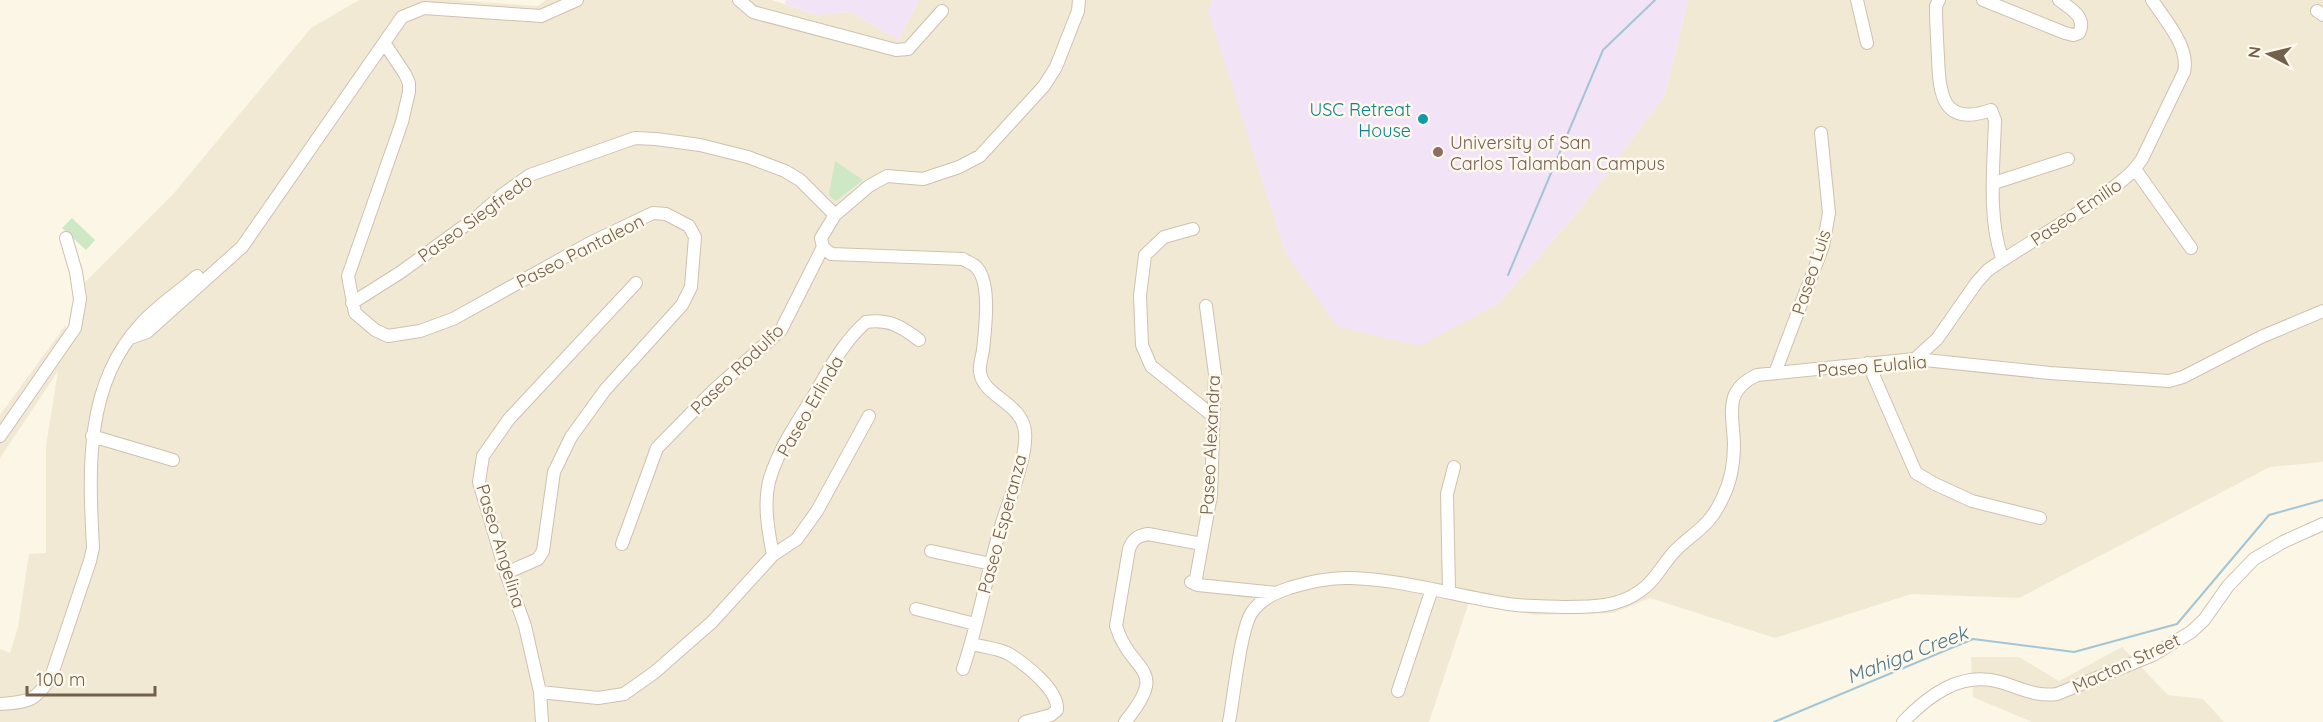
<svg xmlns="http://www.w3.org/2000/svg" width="2323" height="722" viewBox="0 0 2323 722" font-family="Quicksand,sans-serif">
<rect width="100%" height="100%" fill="#fbf6e6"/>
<path fill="#f2e9d5" d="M359,0H451L538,6L546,0H772L817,15L851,12L898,40L919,0H1212L1209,11L1286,254L1498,304L1580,209L1665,95L1688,0H2323V462L2270,467L2019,598L1911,594L1775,638L1650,598L1614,613L1535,615L1469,602L1429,722H0V649L10,653L18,627L29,554L46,553V446L58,371L0,458V415L65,326L68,341L84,316L85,282L174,193L311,28Z
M2122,647L2168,695L2203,699L2224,722H2032L1973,697L1971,657H2019L2059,681Z"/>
<path fill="#f3e3f7" d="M786,0H919L898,40L851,12L817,15L785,4Z
M1212,0H1688L1665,95L1580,209L1498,304L1419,346L1337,326L1286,254L1208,11Z"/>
<path fill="#cee7c5" d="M835,161L863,180L836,201L829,195Z
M72,218L95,240L86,250L62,228Z"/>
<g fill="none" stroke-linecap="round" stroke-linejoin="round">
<path stroke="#a3c5d4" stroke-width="2" d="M1508,275L1603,50L1655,0
M1774,722L1973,639L2074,652L2177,624L2269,515L2323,500"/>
<g stroke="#cec1b0" stroke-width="14">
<path id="minor" d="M739,0L753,12L896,50L908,49L942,11
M1857,0L1867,43
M1939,0L1936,6C1936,23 1937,40 1938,57C1939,95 1943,127 1991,110L1995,120C1994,163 1987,220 2003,260
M1983,0L2065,33L2073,35L2079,33C2087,17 2071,9 2059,0
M2317,11L2323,15
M385,44L405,74L409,83V92L402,122L348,276L355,313L375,330L388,336L420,331L453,319L590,243L653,213L666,214L689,226L695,237L691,287L682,305L605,390L571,437L554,472L543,551L538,559L506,573
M2135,169L2191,248
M1994,183L2068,159
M1193,229L1164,237L1145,255L1140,296L1142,345L1151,366L1213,416
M823,247L831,254L963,259C967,262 972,263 975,266C992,280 985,330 983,350C982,357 979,365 980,372C983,397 1023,403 1025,432C1028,458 1006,506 999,533C986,578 978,625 963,669
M352,303L401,272L478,216L502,195L530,175L635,138L656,139L700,145L748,157L785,171L800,180L835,215
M130,338L147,332L242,247L402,17L424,8L541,16L577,0
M1915,359L1937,339L1977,282L1988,270C2024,245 2062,225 2098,199C2114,187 2131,176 2142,159L2184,72C2190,47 2165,20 2152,0
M1868,363L1916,473L1935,484L1972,501L2040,518
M1775,373L1823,246L1829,213L1821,133
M0,436L75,328L80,299L76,272L66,238
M92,436L173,460
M622,544L657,448L713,391L781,330L823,247L821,238L835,215L869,186L887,176L923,179L959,167L980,156L1044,86L1056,67L1078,11L1079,0
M931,551L991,564
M773,555C768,530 763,502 770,478C779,449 797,422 813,397C828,371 843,342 866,322C889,319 901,326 919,340
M1191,582L1198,585L1276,593
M1195,584L1211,495L1212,466L1215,374L1206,306
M1449,591L1447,494L1454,467
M916,609L975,624
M972,644C983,647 999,648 1009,654C1025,664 1059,690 1057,710L1051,715L1025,722
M1398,691L1432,589
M540,692L598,698L624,694L655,672L712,622L773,555L797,539L817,511L869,416
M0,704C28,702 35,702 51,677L90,561L93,548C89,470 84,385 141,324C157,306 179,292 197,276
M542,722L540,692L525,626L506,573L479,482L483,456L509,419L636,283
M1125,722C1171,666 1131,675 1116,626L1129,549C1133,539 1137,536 1148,534L1202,544
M1229,722C1234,697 1240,630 1252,612C1261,599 1275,593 1289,588C1310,582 1330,577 1352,578C1405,580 1456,596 1508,604C1527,607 1547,606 1566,607C1592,607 1619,607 1640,591C1657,580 1664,560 1679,547C1699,529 1711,524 1723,497C1731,481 1734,462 1734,444C1733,413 1723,391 1757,375L1915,359L2050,373L2169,381L2183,377L2261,337L2323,311
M1903,722C1928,696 1960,671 2000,682C2020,688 2036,697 2057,694L2153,655L2191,632L2204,620L2228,586L2254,559L2283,542L2323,524"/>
</g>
<use href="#minor" stroke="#fff" stroke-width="12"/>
</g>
<circle fill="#0f9aa8" stroke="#fef9ec" stroke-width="2" cx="1423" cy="119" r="6"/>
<circle fill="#8d6e63" stroke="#fef9ec" stroke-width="2" cx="1438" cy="152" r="6"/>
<g text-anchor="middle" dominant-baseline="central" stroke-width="5" stroke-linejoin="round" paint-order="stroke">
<g font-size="18" fill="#0d838f" stroke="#fef9ec" text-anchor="end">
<text x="1411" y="109">USC Retreat<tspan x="1411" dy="21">House</tspan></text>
</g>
<g font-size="18" fill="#785e54" stroke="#fef9ec" text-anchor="start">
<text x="1450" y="142">University of San<tspan x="1450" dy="21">Carlos Talamban Campus</tspan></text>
</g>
<g font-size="18" fill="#725f4c" stroke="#fef9ec">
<text transform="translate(2076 212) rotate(-34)">Paseo Emilio</text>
<text transform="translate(475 218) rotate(-36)">Paseo Siegfredo</text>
<text transform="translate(580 251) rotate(-27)">Paseo Pantaleon</text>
<text transform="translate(1811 272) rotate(-72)">Paseo Luis</text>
<text transform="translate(1872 366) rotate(-5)">Paseo Eulalia</text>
<text transform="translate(737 369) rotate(-44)">Paseo Rodulfo</text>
<text transform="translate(810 406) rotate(-60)">Paseo Erlinda</text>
<text transform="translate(1210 445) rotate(-87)">Paseo Alexandra</text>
<text transform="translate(1002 524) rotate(-75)">Paseo Esperanza</text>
<text transform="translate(501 546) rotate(73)">Paseo Angelina</text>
<text transform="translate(2126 663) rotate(-25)">Mactan Street</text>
</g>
<g font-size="20" font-style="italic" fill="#4b778a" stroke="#fef9ec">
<text transform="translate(1907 654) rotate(-21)">Mahiga Creek</text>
</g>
</g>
<g transform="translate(2269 54) rotate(277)" stroke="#fef9ec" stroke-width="4.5" paint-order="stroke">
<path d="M0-4.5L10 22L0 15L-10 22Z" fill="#725f4c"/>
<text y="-9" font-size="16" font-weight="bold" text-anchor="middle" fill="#725f4c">N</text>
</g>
<path d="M27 686v9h128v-9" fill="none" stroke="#725f4c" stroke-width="3"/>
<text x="36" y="686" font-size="18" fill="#725f4c" stroke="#fef9ec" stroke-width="4.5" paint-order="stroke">100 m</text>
</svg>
